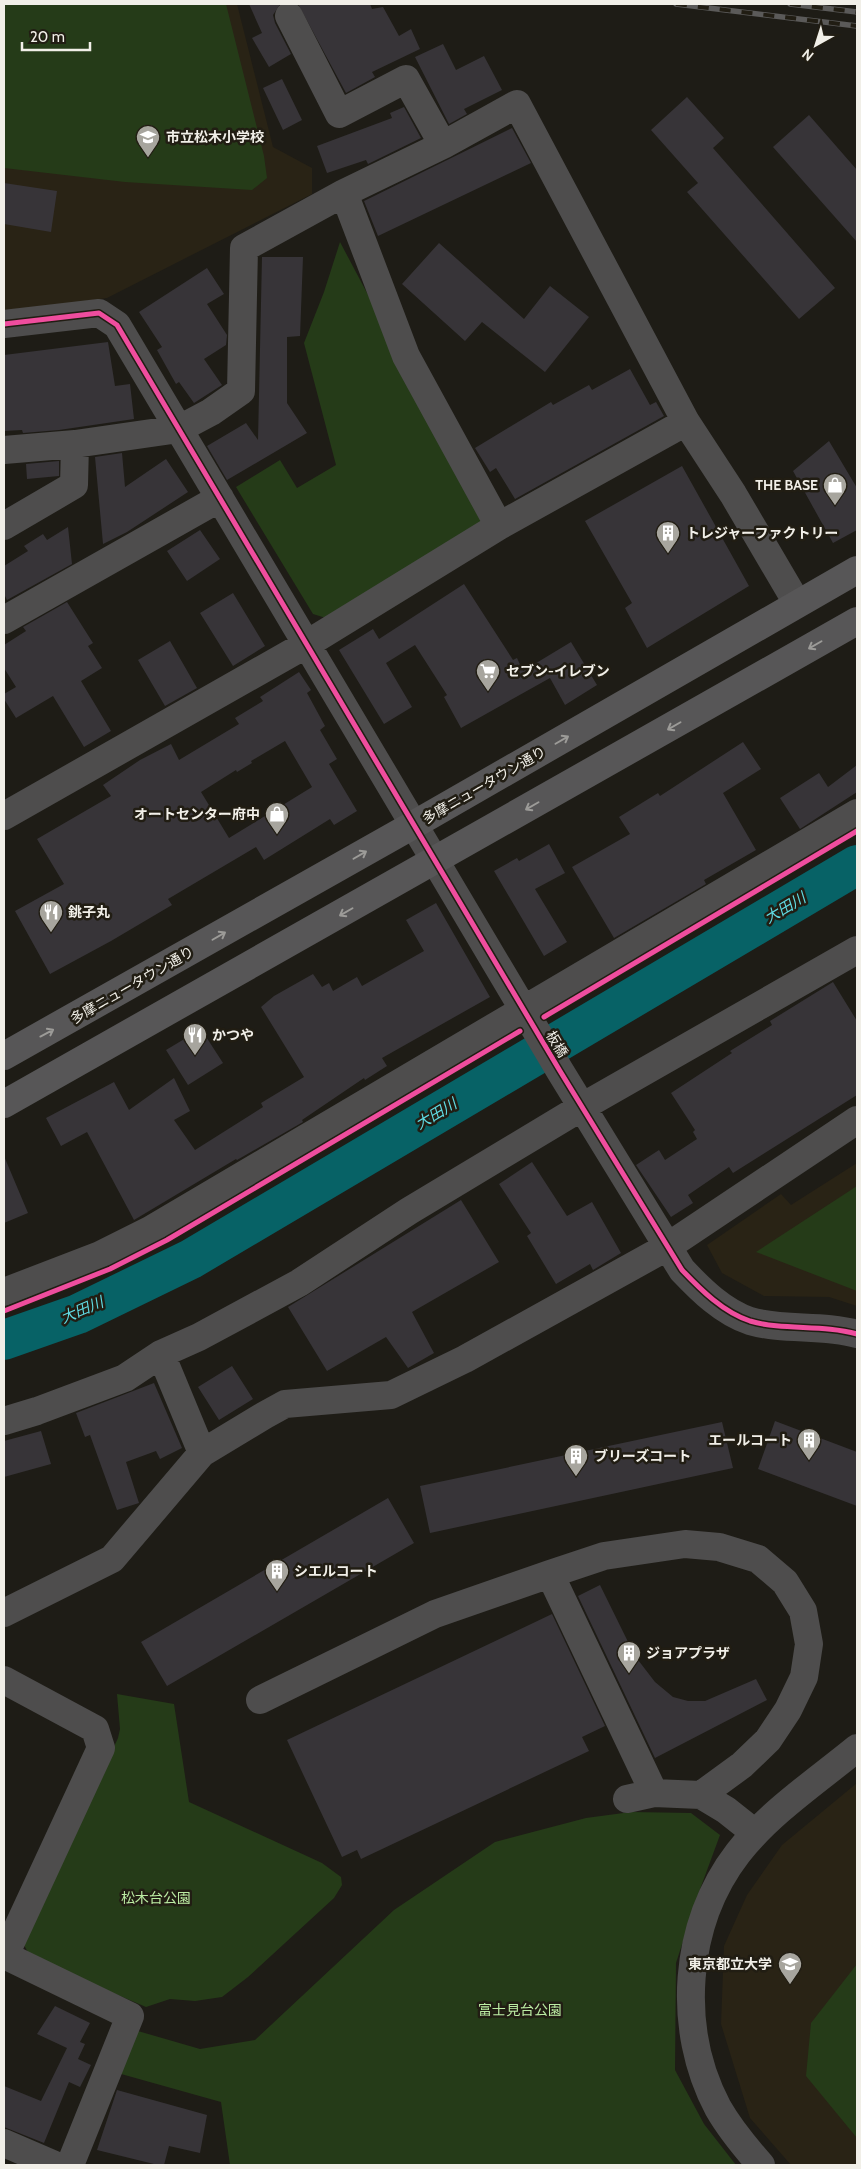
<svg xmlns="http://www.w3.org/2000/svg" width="861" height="2169" viewBox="0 0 861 2169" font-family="Cabin,'Noto Sans JP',sans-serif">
<rect width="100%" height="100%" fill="#1e1c16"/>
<path fill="#292315" d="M4,4H237L273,147L312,168V194L107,298L4,313Z
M857,1163V1306L829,1297L764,1296L722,1273L707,1245L781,1194L791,1205Z
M857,1783V2165H791L750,2118L721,2024L724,1946L747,1895L782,1845Z"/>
<path fill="#253b18" d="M4,4H226L264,156L267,178L252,190L125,182L4,168Z
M340,242L489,523L329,619L313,614L236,487L280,460L297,488L336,465L304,343L324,292Z
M857,1186V1291L756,1252Z
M117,1694L174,1704L189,1802L322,1863L341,1877L342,1885L334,1898L248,1977L222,1997L195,2001L170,1999L146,2007L31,1958L24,1945L118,1738L120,1729Z
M631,1812L691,1813L720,1835L699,1892L676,1963L675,2070L704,2124L736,2165H230L221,2102L114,2072L131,2029L200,2049L255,2040L394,1910L495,1842L586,1818Z
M857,1964V2138L806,2076L811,2023Z"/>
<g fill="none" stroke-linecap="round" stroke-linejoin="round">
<path stroke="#076266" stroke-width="40" d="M4,1340L78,1314L191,1259L857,865"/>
</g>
<path fill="#373438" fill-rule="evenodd" d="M249,4H280L273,15L275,23L291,54L269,67L252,38L262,33Z
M298,4H370L372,9L383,7L399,36L411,29L420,49L372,72L375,77L346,93Z
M443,44L456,70L484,56L502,90L464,109L467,114L449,124L415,57Z
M282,79L302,120L283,130L263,88Z
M687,97L724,138L713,148L835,288L799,319L687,192L698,183L651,130Z
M404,107L421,138L368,164L366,160L327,173L317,146L392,118L390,113Z
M809,115L857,170V242L773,147Z
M512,128L531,163L378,236L364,201Z
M4,183L57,191L51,232L4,224Z
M439,243L524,319L550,286L589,317L545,372L482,322L465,341L402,284Z
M262,257H303L300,336L287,337V403L307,433L227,480L207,446L246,423L258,440Z
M207,268L224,294L207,304L227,335L226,345L204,359L222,385L194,403L179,382L176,384L157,350L162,347L139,312Z
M108,342L115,386L130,384L134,419L59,430L23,433L22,430L4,431V355Z
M630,369L650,405L656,402L664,416L515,499L496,468L490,472L475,448L551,402L553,405L589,385L592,390Z
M829,441L857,488V530L833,543L793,471Z
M122,453L125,487L166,459L188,492L127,532L103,544L95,457Z
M59,461V476L27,479L26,464Z
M682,466L749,586L647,648L625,608L632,603L585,521Z
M68,527L72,564L7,600L4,594V566L28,551L24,546L43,534L47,540Z
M200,530L220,559L187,581L167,551Z
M464,584L513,660L517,658L523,671L571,642L597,685L565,705L550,678L461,728L444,697L447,695L415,645L386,663L412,707L384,724L339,650L373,629L379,639Z
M233,593L265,646L233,666L200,613Z
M67,602L93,643L88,646L102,668L81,681L111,731L84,747L53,696L16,718L4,699V694L16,687L4,668V645L26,631L23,627Z
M170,641L197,688L165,706L138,660Z
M299,672L311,690L307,693L325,726L320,730L337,759L329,764L357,811L334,825L330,819L264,860L256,847L168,899L172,905L111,941L50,974L15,911L64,884L37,839L111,796L103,785L140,760L171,744L179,760L239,724L235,718L263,701L260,697ZM285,741L312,787L229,838L201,792L236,770L237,772L252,763L251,761Z
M743,742L761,769L723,793L756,850L704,880L706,884L614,938L572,867L630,834L619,817L658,793L660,796Z
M857,765V792L800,829L780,798L819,773L828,787Z
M549,844L565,873L535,889L567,942L544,956L494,871L517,858L519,861Z
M436,903L490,997L382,1058L387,1066L365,1080L364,1078L302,1120L303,1122L237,1160L236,1159L134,1220L87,1132L61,1146L46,1118L114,1082L129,1110L174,1078L190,1111L174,1120L195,1150L263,1107L261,1103L304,1077L261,1007L274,996L313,974L322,987L329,983L333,991L357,977L362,986L424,951L406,920Z
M833,982L857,1021V1095L733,1173L729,1167L688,1195L693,1203L671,1217L636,1165L659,1150L665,1160L697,1139L693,1132L695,1130L671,1093L732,1053L730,1051L772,1025L770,1021Z
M201,1029L223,1063L188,1085L166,1050Z
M4,1156L28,1213L4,1223Z
M532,1162L567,1216L592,1202L621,1253L593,1270L590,1264L556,1284L527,1236L531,1233L499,1184Z
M461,1200L499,1262L412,1312L434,1353L408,1368L386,1337L327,1371L288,1307Z
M232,1366L253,1399L219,1420L198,1387Z
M154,1383L182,1448L160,1459L156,1451L126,1462L139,1503L117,1510L90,1435L85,1437L76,1413Z
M775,1421L857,1452V1506L758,1469Z
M722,1422L733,1468L430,1533L420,1486Z
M41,1431L51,1464L4,1477V1441Z
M388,1498L414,1543L167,1686L141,1642Z
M600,1585L635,1656L655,1682L673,1697L688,1701H705L756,1679L767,1700L655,1758L578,1596Z
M552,1614L605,1726L582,1737L589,1751L361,1859L357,1850L342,1857L287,1740Z
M55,2006L90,2023L80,2042L85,2044L78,2059L91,2065L80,2087L69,2082L44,2143L4,2127V2086L41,2101L67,2048L37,2034Z
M117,2090L207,2115L200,2153L169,2146L164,2165H158L97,2150Z"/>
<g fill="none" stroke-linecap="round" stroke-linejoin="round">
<path stroke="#4e4d4d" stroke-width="28" d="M289,16L339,114L406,79L443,145
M344,193L406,356L499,526
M4,324L99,313L117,325L560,1071L682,1270C701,1290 723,1312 750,1321C784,1331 822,1324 857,1334
M4,450L75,444L179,429L211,412L241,391L244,248L344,193L443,145L517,104L686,422L733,494L797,603
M4,526L74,485L75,444
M4,620L220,498
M4,816L307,644L499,526L686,422
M4,1292L100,1255L150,1230L857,813
M161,1354L202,1453
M4,1421L37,1411L125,1378L161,1354L199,1337L299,1283L409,1211L582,1107L857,950
M550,1574L654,1793
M4,1613L112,1559L202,1453L265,1415L285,1404L391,1395L465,1359L667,1247L857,1120
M4,1680L95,1729L101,1748L5,1955
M260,1700L435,1614L550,1574L604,1556L685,1544L719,1547L758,1559L785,1582L803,1611L809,1644L804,1677L788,1710L768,1740L742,1765L701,1795
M627,1799L654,1793L701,1795L726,1810L755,1833
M4,1955L130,2016L70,2165
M4,2143L55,2165
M761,2165C745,2147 730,2129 718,2108C676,2029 683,1924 738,1853C769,1813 818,1780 857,1748"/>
<path stroke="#575657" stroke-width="28" d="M4,1056L415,824L857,570
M4,1104L857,621"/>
<g stroke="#5b5a59" stroke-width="5.5">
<path id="rail" d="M676,4L857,26
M790,4L857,12"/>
</g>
<use href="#rail" stroke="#211d13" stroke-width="4" stroke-dasharray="11" stroke-linecap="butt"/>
<g stroke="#211d13" stroke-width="8">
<path id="cycleway" d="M4,324L99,313L117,325L560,1071L682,1270C701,1290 723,1312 750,1321C784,1331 822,1324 857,1334
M544,1017L857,831
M4,1311L110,1269L167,1240L520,1031"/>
</g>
<use href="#cycleway" stroke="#ef4d9e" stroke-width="5"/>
</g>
<defs><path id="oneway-shaft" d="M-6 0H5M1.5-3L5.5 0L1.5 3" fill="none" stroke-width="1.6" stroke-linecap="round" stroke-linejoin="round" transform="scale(1.25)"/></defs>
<g stroke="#9c9b98">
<use href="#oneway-shaft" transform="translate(815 645) rotate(150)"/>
<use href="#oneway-shaft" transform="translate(674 726) rotate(150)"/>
<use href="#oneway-shaft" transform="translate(562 740) rotate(-30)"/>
<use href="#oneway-shaft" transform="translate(532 806) rotate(150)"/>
<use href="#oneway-shaft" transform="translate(360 855) rotate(-30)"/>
<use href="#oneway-shaft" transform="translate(346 912) rotate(150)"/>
<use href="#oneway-shaft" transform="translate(219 936) rotate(-30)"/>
<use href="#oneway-shaft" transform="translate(47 1033) rotate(-28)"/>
</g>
<defs>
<g id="school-pin" transform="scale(1.25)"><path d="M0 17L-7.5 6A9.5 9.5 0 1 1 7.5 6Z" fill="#a7a59e" stroke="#211d13"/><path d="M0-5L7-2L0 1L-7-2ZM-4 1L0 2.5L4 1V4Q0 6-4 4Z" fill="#fff"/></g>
<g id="shop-pin" transform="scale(1.25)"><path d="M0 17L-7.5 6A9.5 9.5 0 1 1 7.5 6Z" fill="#a7a59e" stroke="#211d13"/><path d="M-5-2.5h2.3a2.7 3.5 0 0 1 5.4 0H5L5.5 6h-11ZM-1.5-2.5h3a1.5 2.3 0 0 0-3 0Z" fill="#fff"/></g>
<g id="building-pin" transform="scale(1.25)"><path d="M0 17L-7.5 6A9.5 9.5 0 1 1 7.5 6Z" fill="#a7a59e" stroke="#211d13"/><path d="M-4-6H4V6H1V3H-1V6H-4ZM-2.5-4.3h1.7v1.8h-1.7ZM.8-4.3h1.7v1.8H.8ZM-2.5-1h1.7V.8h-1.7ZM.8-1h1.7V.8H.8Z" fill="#fff"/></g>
<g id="supermarket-pin" transform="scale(1.25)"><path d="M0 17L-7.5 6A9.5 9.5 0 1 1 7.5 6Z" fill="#a7a59e" stroke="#211d13"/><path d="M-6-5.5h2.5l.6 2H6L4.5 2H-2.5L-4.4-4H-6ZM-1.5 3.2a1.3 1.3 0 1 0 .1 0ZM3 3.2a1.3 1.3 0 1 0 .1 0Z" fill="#fff"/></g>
<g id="restaurant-pin" transform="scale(1.25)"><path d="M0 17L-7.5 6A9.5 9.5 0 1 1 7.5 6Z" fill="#a7a59e" stroke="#211d13"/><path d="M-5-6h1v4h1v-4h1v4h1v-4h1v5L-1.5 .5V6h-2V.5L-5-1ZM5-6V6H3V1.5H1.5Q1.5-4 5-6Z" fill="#fff"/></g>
<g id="university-pin" transform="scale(1.25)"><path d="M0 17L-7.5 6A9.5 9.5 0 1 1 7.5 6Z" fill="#a7a59e" stroke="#211d13"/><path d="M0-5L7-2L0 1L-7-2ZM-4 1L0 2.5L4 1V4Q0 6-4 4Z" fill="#fff"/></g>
</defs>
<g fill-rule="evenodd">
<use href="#school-pin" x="148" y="137"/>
<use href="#shop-pin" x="835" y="485"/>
<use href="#building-pin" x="668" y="533"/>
<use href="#supermarket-pin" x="488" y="671"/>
<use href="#shop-pin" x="277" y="814"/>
<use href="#restaurant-pin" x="51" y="912"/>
<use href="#restaurant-pin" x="195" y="1035"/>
<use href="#building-pin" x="809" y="1440"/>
<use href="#building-pin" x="576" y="1456"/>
<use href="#building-pin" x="277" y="1571"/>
<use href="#building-pin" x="629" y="1653"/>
<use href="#university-pin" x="790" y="1964"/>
</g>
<g text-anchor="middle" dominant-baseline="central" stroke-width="5" stroke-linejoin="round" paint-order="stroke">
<g font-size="14" font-weight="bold" fill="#f1efe8" stroke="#211d13" text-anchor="start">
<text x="166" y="137">市立松木小学校</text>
<text x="818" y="485" text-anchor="end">THE BASE</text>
<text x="686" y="533">トレジャーファクトリー</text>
<text x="506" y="671">セブン-イレブン</text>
<text x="260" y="814" text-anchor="end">オートセンター府中</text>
<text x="68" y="912">銚子丸</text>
<text x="212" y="1035">かつや</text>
<text x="792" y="1440" text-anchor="end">エールコート</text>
<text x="594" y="1456">ブリーズコート</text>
<text x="294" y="1571">シエルコート</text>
<text x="646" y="1653">ジョアプラザ</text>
<text x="772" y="1964" text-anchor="end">東京都立大学</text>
</g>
<g font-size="14" fill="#f1efe8" stroke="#211d13">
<text transform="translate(484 785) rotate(-30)">多摩ニュータウン通り</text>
<text transform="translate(132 985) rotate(-30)">多摩ニュータウン通り</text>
<text transform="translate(557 1044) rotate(59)">板橋</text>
</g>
<g font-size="14" fill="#bbeca3" stroke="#211d13">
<text x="156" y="1898">松木台公園</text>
<text x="520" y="2010">富士見台公園</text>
</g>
<g font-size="15" font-style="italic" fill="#60dbe3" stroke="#211d13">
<text transform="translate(785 908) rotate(-31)">大田川</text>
<text transform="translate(436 1114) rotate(-31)">大田川</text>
<text transform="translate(82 1310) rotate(-23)">大田川</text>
</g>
</g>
<rect width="861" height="2169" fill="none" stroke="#f1efe8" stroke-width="10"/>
<g transform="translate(816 45) rotate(219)" stroke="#211d13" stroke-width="4" paint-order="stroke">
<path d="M0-4L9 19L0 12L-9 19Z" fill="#f1efe8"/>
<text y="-8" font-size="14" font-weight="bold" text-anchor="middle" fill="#f1efe8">N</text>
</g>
<path d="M22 42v8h68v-8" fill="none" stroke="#f1efe8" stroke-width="2.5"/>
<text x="30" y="42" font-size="15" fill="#f1efe8" stroke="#211d13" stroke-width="4" paint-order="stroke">20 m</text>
</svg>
